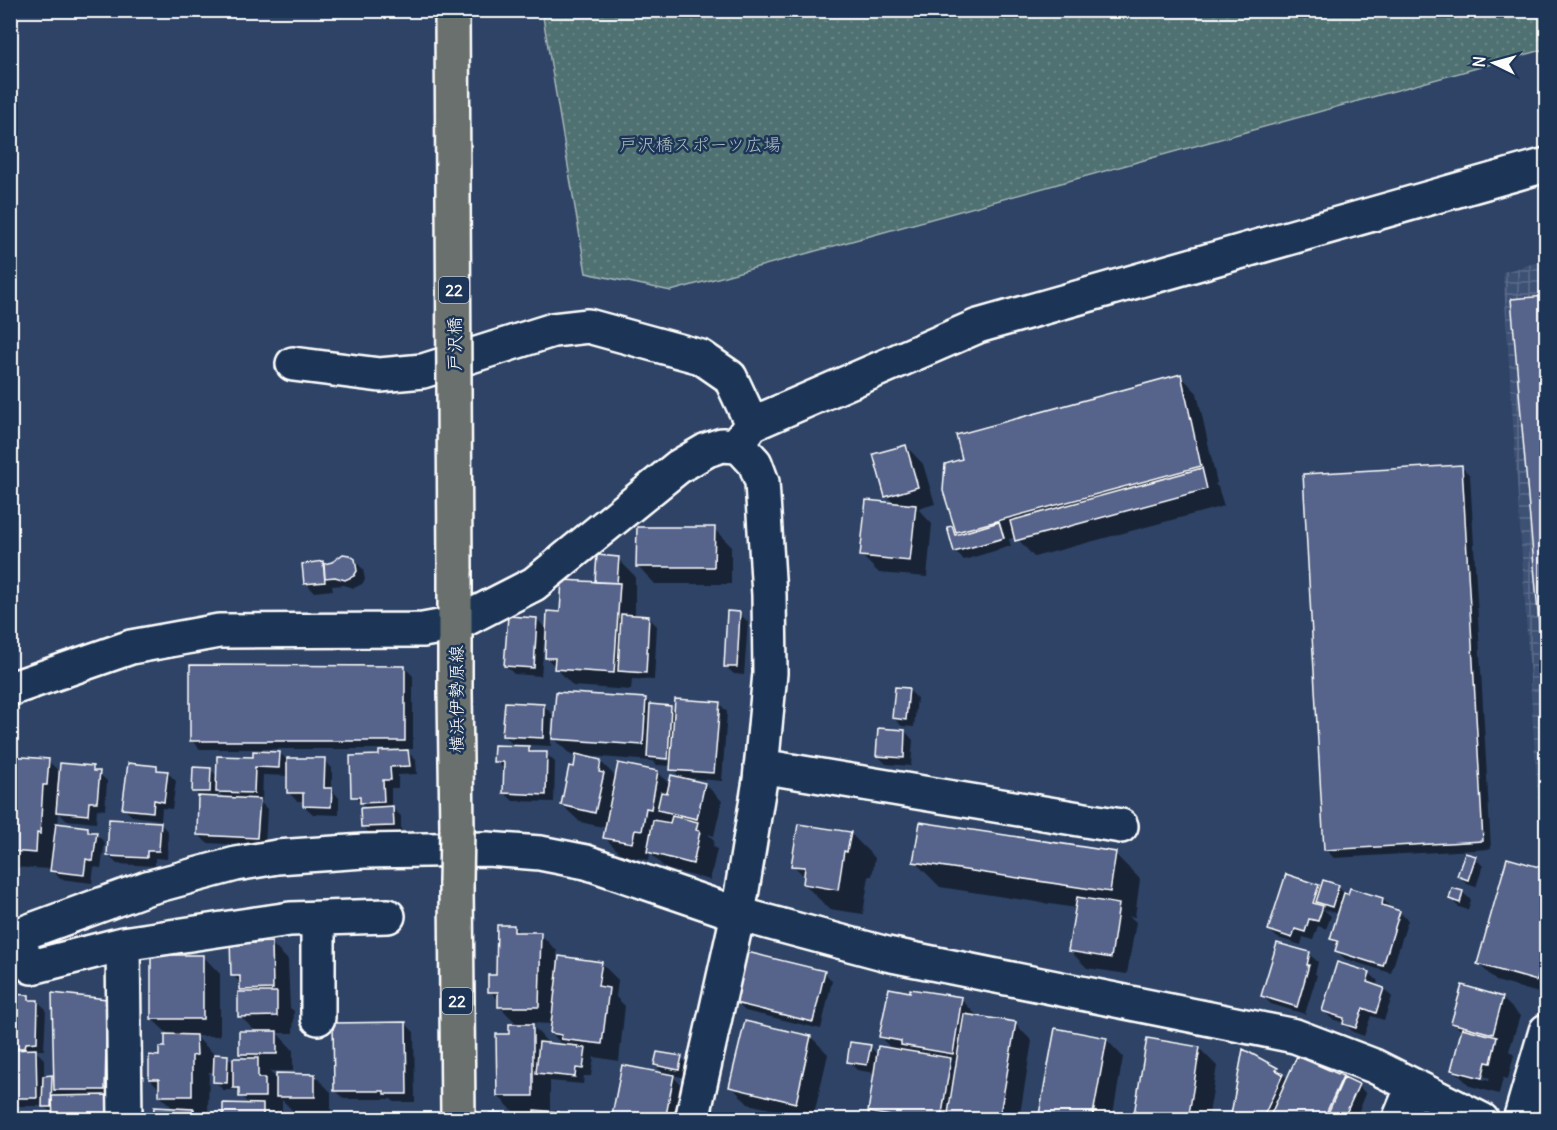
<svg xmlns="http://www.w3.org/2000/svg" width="1557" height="1130" viewBox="0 0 1557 1130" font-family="Delius,'Klee One',sans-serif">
<defs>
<pattern id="industrial-grid" width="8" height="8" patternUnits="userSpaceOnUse" patternTransform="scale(1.5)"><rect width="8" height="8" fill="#3e5174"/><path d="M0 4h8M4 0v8" fill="none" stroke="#5b6b89"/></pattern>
<pattern id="green-dots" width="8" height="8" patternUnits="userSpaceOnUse" patternTransform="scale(1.5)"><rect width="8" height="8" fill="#507172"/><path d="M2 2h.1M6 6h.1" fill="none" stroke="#6a8687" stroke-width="1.8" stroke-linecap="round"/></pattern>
</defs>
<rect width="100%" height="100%" fill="#2e4366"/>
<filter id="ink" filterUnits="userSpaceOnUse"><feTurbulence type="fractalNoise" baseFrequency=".0167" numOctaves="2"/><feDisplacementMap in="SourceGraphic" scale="12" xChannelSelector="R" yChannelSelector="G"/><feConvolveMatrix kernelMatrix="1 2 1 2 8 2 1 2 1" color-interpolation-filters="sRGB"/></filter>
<g filter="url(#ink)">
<path fill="url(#industrial-grid)" d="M1546,260V847L1541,846L1503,272Z"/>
<path fill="url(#green-dots)" stroke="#a8b8b8" stroke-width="1.5" d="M1546,10V49L671,291L586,273L542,11Z"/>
<path fill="#0007" fill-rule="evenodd" d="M1546,298V689L1512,301Z
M1180,375L1197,393L1217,483L1215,484L1218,487L1224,506L1034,557L1016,537L1009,539L1011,546L964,560L955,551L952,527L957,533L945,491L964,460Z
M906,446L923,464L935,504L918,509L932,524L927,577L879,573L862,556L895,505L887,496Z
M1461,467L1470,475L1491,849L1334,858L1326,850Z
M714,529L731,546V584H655L638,566Z
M618,559L635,576V617H648L657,626L654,680L632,679L631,690L573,686L546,657L561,613L596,583Z
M354,560L363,569L365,580L362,584L354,588L344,585L332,586L333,590L314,592L306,583L322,563L324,565Z
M739,613L748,622L744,675L734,674L725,666Z
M537,619L547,630H545L541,676L514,674L505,665Z
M404,667L413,676V749H405L416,760L417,774L398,775V788H391V807L401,816V833L371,835L363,826L368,809L353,796L380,757L400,752V749H200L191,740Z
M908,689L917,698L914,727L902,726L893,718Z
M645,699L652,706L670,707L676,713L719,703L727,712L722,781L687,778L686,780L705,784L722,801L714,836L708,834L714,840L713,846L717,849L710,880L666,869L650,853L649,860L622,855L605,838L607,828L580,822L562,805L577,756L571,755L551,736V746L512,744L504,735L544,706L552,714L551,735H554ZM588,756L652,761L657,765L672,766V769L682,779L670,785L658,772L617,778L600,761L588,758ZM660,757L675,758V761L660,760Z
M905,731L913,740L911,766L886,764L878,756Z
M529,748L534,753L546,754L555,762L554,802L513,801L504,792L505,769L495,761Z
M280,753L289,762L324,760L332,768V790L339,798V815L313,814L304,806V801H297L288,792L289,776L263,775L262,801H259L267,809L265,846L207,843L198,834L200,797L194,791L210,769L218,777L255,758ZM218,792L225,799L218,798Z
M10,758L48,761L61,773L93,768L107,781L105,810L97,809L96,823L66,820L59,813L58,825L88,828L105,842L101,868L94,867L92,883L60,879L52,869L10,867Z
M156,768L160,772H167L176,781L172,809L162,808L161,820L132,816L123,808Z
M160,823L168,832L167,859L155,858V866L117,864L108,855Z
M850,833L875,858L872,876H869L863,914L829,909L804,884L805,877L793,865Z
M1115,854L1140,879L1135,917L1129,916L1136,922L1127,974L1087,968L1070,951L1076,908L940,887L915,862Z
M1475,858L1483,866L1476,887L1467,884L1459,876Z
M1508,860L1546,871V995L1496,981L1479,964Z
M1318,886L1322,889L1338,887L1346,895L1383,899L1391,909L1399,912L1408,920L1391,973L1345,959L1337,951L1338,945L1331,938L1339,914L1323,909L1331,916L1326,929L1318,926L1313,940L1303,937L1301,945L1278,938L1269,930Z
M1462,892L1471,900L1468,910L1459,907L1450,899Z
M514,927L520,933L540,934L557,951V966L601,963L618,980L616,997L625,1006L619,1061L594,1057L591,1076H584L583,1084L550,1081V1113H557L563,1120H535L536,1113H515L498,1096L511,1036L519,1026L499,1006V1001L490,991L497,977ZM530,1023L552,1024L551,1033L564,1046L549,1044Z
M252,938L258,944L271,943L288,960L290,1008L294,1011L293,1033H277L293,1050V1071H269L278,1080L314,1075L331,1092V1114L295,1113L282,1100V1114L270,1113L276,1120H225L250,1106L235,1088V1090H223L215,1081V1072H209L208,1113H196L203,1120H155L174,1109L160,1096V1089L150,1079L166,1048L170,1036L152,1019L203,956L220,974V1036H195L213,1053V1056L227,1057L235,1064L247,1060L241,1053L256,1032L240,1016L245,994L241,990V984L233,975Z
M1309,954L1318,962L1315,974L1317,975L1305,1014L1271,1004L1263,996Z
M824,972L832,981L821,1029L745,1011L737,1003Z
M1369,973L1378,981L1376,986L1384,989L1392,997L1384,1020L1371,1016L1364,1036L1353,1032L1344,1023L1332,1019L1323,1010Z
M1463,987L1503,999L1520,1016L1509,1051L1514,1055L1508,1079L1503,1078L1499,1094L1470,1086L1453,1069L1463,1032L1453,1023ZM1471,1073L1490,1078L1489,1081L1471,1076Z
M10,996H28L33,1001H37L46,1009L44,1050H35L44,1059V1077H51L55,1081L106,1000L124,1018V1120H54V1115L44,1106H10Z
M961,999L978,1017L1015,1024L1032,1041L1019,1120H877L869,1112L875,1073L857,1070L848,1061L870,1047L878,1055L893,1050L880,1037Z
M406,1024L414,1032L415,1102H394L391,1099H344L336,1091Z
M811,1037L828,1054L813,1119L748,1104L731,1086Z
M1106,1039L1123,1057L1112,1120H1040Z
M1200,1049L1217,1066L1208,1120H1135Z
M681,1058L690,1066L687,1078L671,1075L691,1094L685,1120H612L665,1075L655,1065Z
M1277,1069L1288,1079L1342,1078L1358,1085L1366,1094L1355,1120H1231Z"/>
<path fill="#56638a" stroke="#fff" stroke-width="1.5" d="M1546,296V706L1511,299Z
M1181,374L1201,466L956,532L943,491L945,464L962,459L956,435Z
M906,445L918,487L885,497L873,454Z
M1462,465L1483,841L1324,850L1303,474Z
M1202,468L1207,489L1015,541L1010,521Z
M866,500L916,505L910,561L860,556Z
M999,522L1004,538L954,552L947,527L952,526L955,535Z
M637,527H715L714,567H636Z
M343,554L349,555L355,559L357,571L354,576L345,580L335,577L325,578L324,564L332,562Z
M597,555L619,557L617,583L595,582Z
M323,561L325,582L304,584L302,564Z
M562,580L620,583L614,673L554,669L555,658H545L547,611L560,612Z
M727,611L740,612L737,667H724Z
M621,614L649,616L646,673L618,671Z
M508,616L537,618L534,668L504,666Z
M190,665L405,666V741H190Z
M895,687L909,688L906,720L892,718Z
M556,692L646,698L643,745L552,739Z
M675,699L720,702L714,773L670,770Z
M505,702L544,704L543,738L502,736Z
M650,704L671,706L668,759L647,757Z
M878,728L905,730L904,758L876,756Z
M494,745L529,746V752H547L546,795L503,793L504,762H493Z
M408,750L410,766L390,767L391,780H383L384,802L360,803V797H351L350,756L379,755V751Z
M253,751L280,752L279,768L255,767L254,793L216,792L217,756L253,757Z
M576,754L601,760L599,772L604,773L595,813L561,805L569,766L574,767Z
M10,756L49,759L47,785H43L40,834L37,833L36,853L10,851Z
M287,758H325L324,788H332L331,807L303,806V793H287Z
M60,763L93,766V771H100L97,802H89L88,815L56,812Z
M128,763L157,766V770L168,771L164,802L154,800L153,812L122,809Z
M618,763L658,771L651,809L646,808L642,831L635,830L632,843L603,838Z
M193,767L211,768L210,792H192Z
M671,775L705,783L697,819L657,810L661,792L667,793Z
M198,796L260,799L257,838L197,835Z
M393,806L394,826L361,827L360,808Z
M672,816L698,822L696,830L700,831L693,864L647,852L653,820L670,823Z
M109,819L161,822L159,851H147V858L107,856Z
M920,822L1116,852L1110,892L913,862Z
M56,823L88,827V832H97L93,861L86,859L84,875L50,871Z
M798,824L851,832L847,852L844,851L838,890L803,884L805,867L791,866Z
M1465,853L1476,856L1468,880L1457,876Z
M1507,858L1546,869V947L1537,981L1477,964Z
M1286,874L1319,885L1313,903L1323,906L1318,921L1309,919L1305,932L1295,929L1292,938L1268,930Z
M1323,880L1339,885L1332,907L1316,902Z
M1350,888L1383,898L1382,905L1400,911L1383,966L1335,951L1338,941L1330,939L1344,893L1348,894Z
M1452,888L1463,891L1460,903L1449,899Z
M1077,897L1119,904L1111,958L1068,951Z
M497,925H514V932H541L539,1007H498V992H488V975H496Z
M253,936V943L272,942L273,989L240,990V976H231L230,937Z
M1277,943L1310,952L1307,965H1309L1297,1007L1261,996Z
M747,952L825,971L813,1022L735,1003Z
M151,955H203V1019H151Z
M559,956L602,962L598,986L609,988L602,1044L561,1039L562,1035L550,1033Z
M1337,962L1370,972L1367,982L1384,988L1376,1013L1363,1008L1356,1028L1343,1024L1344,1018L1322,1011Z
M1462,985L1503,997L1493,1034L1451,1023Z
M889,988L910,992V989L962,997L953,1054L901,1045V1041L879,1037Z
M238,992H277V1016L238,1017Z
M52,993L107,999L105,1090H54Z
M10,994L29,995V1000H38L37,1042L26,1043L25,1048H10Z
M964,1014L1016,1022L999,1120H947Z
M745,1021L811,1036L796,1103L729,1087Z
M406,1022L407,1094H384V1091H334L333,1023Z
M509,1024H533V1096H497L496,1034H509Z
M1055,1028L1107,1038L1092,1120H1038Z
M1462,1028L1497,1037L1491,1063L1486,1062L1482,1078L1451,1070Z
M239,1031H277V1054H239Z
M165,1034L196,1035L197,1055L192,1056V1096H159V1079H149V1055L159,1056V1047H165Z
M1147,1038L1200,1047L1188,1120H1133Z
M539,1042L578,1046V1048H586L583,1069L576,1068L575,1077L536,1073Z
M850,1042L871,1045L867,1065L847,1062Z
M878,1046L951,1058L941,1120H912L868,1112Z
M36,1049L37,1098H10V1050Z
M1243,1049L1278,1068L1276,1070L1283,1074L1262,1120H1230Z
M657,1052L682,1056L679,1070L654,1065Z
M214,1054L228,1055L227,1083L213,1082Z
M1297,1056L1343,1076L1323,1120H1284L1271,1114Z
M233,1058H258V1078H265V1097H239V1088H233Z
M622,1065L674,1075L665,1120H611Z
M276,1073L315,1074V1097H276Z
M52,1075L51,1107H42L43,1076Z
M1344,1077L1359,1084L1343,1120H1325Z
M107,1095V1120H53L52,1096Z
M223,1103L263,1104V1120H223Z
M154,1107L194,1109V1120H153Z
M534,1110L558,1112V1120H534Z
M490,1113H502V1120H490Z
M294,1117L347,1119V1120H294Z"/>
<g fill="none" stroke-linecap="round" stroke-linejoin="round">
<g stroke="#fff" stroke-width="38">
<path id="minor" d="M293,364L380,375L423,371L553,330L588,326L701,357L730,377L752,424L739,442
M752,424L978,326L1546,165
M10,689L131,647L219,631L423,630L456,624L534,584L678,467L707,450L722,445L736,446L743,450L755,463L762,482L769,595L770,673L760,780L738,914L692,1120
M761,766L1121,826
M318,919V1018
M13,937L32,967L123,944L290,919L388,916
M10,938L147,888L236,864L277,857L364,851L487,849L540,853L586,862L738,914L887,954L1295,1036L1374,1066L1482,1120
M123,944L125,1120
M1399,1120L1413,1086
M1520,1120L1546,1031"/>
</g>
<g stroke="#fff" stroke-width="38">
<path id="major" d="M455,569V692L457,829
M456,883L458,1120"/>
</g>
<use href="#minor" stroke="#1d3557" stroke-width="33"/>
<use href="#major" stroke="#6b706d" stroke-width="33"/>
<g stroke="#fff" stroke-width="38" stroke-linecap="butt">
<path id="major-bridge" d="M452,10L455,569
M456,883L457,829"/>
</g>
<use href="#major-bridge" stroke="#6b706d" stroke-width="33"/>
</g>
</g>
<g text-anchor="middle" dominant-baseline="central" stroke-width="5" stroke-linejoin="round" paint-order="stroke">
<g fill="#1d3557" stroke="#bbc2cd" stroke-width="1.5">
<rect x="439" y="277" width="30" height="26" rx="4.5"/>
<rect x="442" y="988" width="30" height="26" rx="4.5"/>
</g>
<g font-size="16" font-weight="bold" fill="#fff">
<text x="454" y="290">22</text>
<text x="457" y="1001">22</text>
</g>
<g font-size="18" fill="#b0bfc0" stroke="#1d3557">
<text x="700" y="144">戸沢橋スポーツ広場</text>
</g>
<g font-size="18" fill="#fff" stroke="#1d3557">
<text transform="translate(454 344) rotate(-90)">戸沢橋</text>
<text transform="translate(456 699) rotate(-90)">横浜伊勢原線</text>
</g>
</g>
<rect width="1557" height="1130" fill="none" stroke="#1d3557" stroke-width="36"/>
<rect x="18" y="18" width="1521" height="1094" fill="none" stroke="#fff" stroke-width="2" filter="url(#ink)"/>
<g transform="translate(1494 63) rotate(275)" stroke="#1d3557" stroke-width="4.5" paint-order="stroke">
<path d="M0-4.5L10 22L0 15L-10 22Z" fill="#ffffff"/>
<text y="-9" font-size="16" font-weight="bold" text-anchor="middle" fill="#ffffff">N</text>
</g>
</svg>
